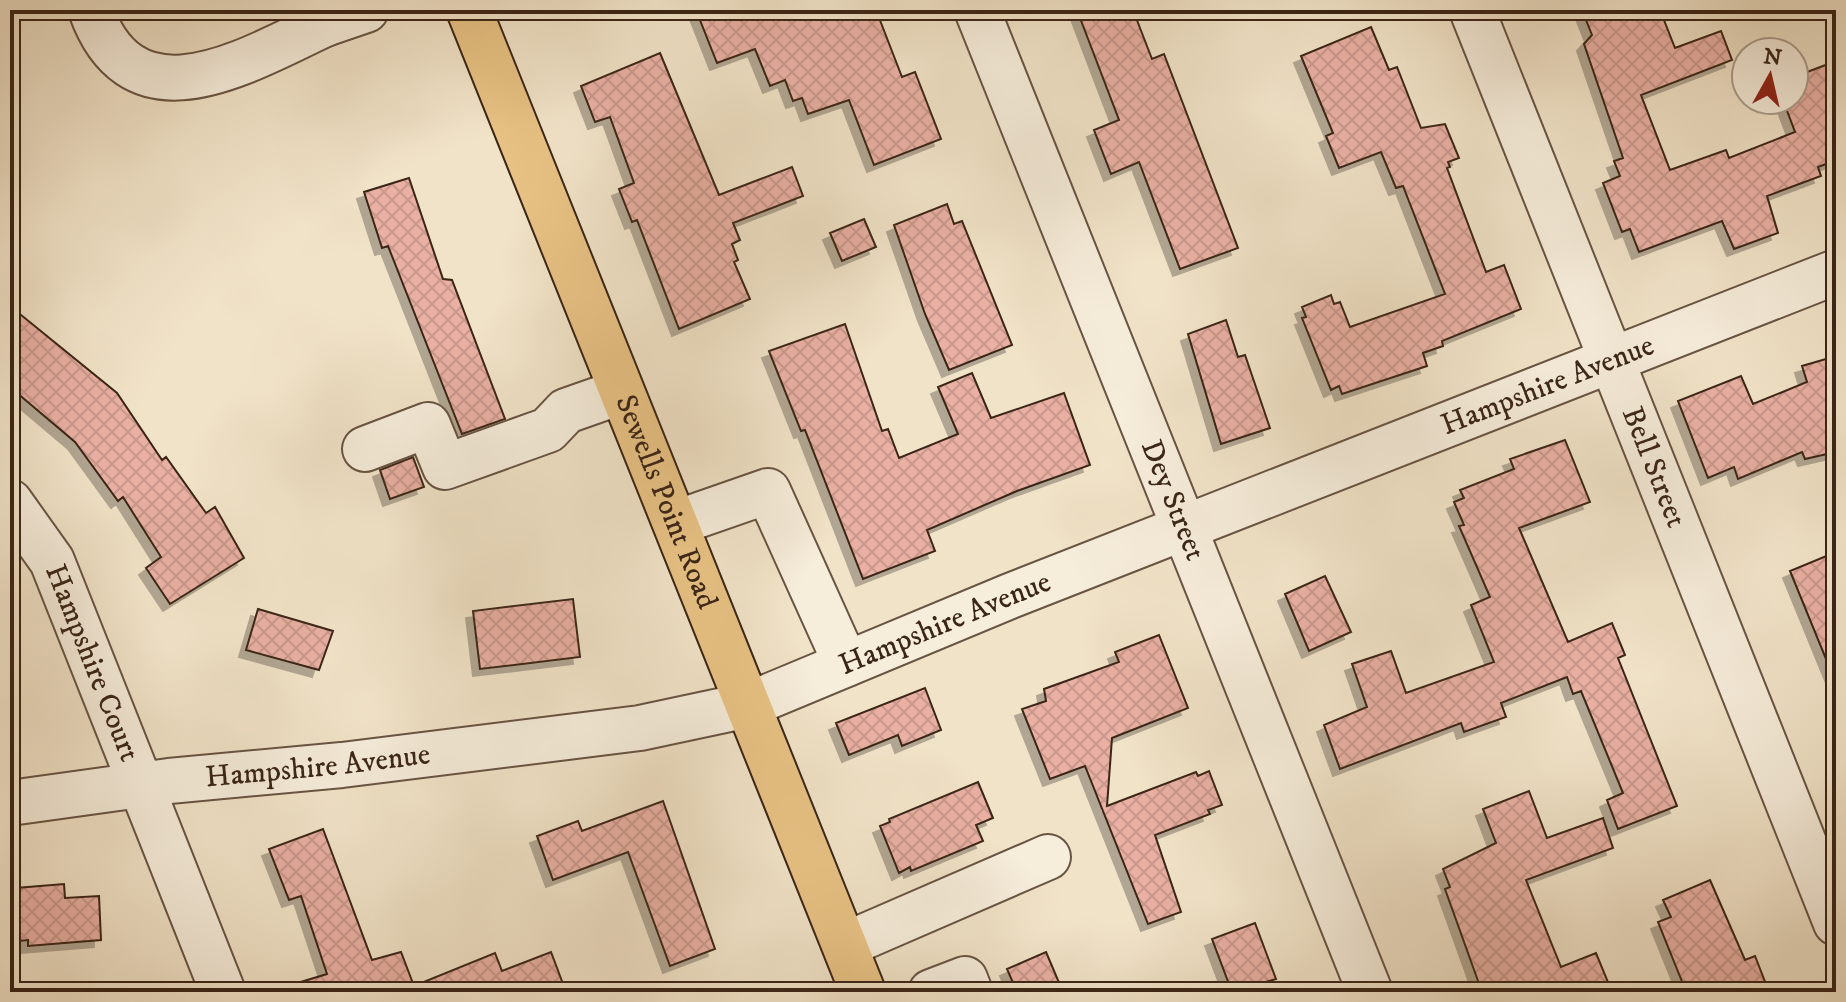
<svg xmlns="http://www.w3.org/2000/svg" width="1846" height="1002" viewBox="0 0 1846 1002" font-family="'IM FELL DW Pica',serif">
<defs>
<pattern id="building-cross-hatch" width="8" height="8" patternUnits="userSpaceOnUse" patternTransform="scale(2)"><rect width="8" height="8" fill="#e9b0a3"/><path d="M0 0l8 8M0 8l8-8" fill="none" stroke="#c9978c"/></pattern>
<filter id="shadow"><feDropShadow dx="-7" dy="7" stdDeviation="0" flood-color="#0004"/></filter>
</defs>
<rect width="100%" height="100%" fill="#f1e3c8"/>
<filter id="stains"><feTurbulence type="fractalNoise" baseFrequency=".0025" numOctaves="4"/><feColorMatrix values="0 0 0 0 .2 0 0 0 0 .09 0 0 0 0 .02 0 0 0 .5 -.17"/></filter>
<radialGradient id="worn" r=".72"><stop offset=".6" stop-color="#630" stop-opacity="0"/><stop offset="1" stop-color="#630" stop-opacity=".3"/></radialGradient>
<path fill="url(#building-cross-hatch)" stroke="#3a2517" stroke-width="2" filter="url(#shadow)" d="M696,10H876L902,77L915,72L941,139L874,165L849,100L808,114L802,98L793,101L785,80L770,86L755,49L717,63Z
M1077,10H1133L1152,59L1164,54L1238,248L1180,269L1139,162L1111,174L1094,130L1119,120Z
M1582,10H1660L1675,48L1721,31L1732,60L1641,95L1670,170L1726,150L1729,158L1795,132L1783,100H1794V77L1836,61V160L1818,167L1821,176L1767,196L1778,233L1734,249L1722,221L1639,252L1630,229L1622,232L1603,183L1620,176L1614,161L1623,158L1584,44L1592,35Z
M1371,27L1389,70L1397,67L1421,128L1445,124L1459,158L1448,162L1450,167L1447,168L1486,272L1504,265L1521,309L1442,341L1443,346L1423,353L1427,366L1342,394L1339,386L1331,390L1302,318L1306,317L1302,307L1331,295L1334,304L1340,302L1350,327L1445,294L1403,186L1396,188L1381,152L1339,168L1326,136L1333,133L1301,56Z
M660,53L719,195L792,167L803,196L733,223L740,240L732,244L738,260L734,262L750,299L679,329L637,220L632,222L619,189L634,183L610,117L595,122L581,86Z
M409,178L443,279L452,280L505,419L462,434L388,246L382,248L364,192Z
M947,204L954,224L962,221L1012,345L949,370L925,314L894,225Z
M864,219L876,247L842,261L830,233Z
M10,306L117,393L162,460L166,457L206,513L215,507L244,558L170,604L146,568L161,557L123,497L118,501L75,442L10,387Z
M1226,320L1238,357L1245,355L1270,428L1221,444L1188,334Z
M845,324L882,431L888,429L899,458L958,434L938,387L972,373L991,418L1064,393L1090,465L1017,491L927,530L935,551L863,579L805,430L801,431L769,351Z
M1836,356V452L1805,459L1802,452L1738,479L1734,467L1708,478L1678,401L1741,376L1753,404L1807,382L1802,366Z
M1565,440L1590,502L1519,528L1568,642L1612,623L1625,655L1618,658L1677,806L1618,829L1607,800L1623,793L1581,691L1573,694L1567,677L1501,703L1506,717L1464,732L1461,723L1340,769L1324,725L1367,707L1352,664L1391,651L1406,693L1494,662L1471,605L1490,597L1459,526L1464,525L1454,502L1464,498L1460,490L1514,469L1510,459Z
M413,457L424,487L390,499L380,470Z
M1836,552V681H1835L1790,571Z
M1325,576L1351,632L1309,651L1285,594Z
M573,599L580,657L480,669L473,611Z
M258,609L333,631L319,670L246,650Z
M1159,635L1188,708L1112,738L1107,806L1196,772L1198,776L1209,771L1222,805L1208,810L1210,814L1155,835L1181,912L1148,924L1085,766L1050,779L1022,709L1046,701L1044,689L1119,662L1115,652Z
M925,688L941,730L902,746L898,735L849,755L836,723Z
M978,782L993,818L976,825L983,841L911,871L910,867L899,873L880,826L890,822L889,819Z
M1529,791L1547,838L1603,818L1613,848L1526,880L1561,967L1596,953L1612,992H1482L1445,889L1450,887L1443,869L1496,843L1483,809Z
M663,801L715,949L670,966L628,852L553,880L537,836L578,821L582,831Z
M323,829L372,960L401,952L414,986L495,953L502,971L551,952L566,992H295L294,984L327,974L301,896L289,900L269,849Z
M1710,880L1745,960L1755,956L1769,992H1669L1683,984L1658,922L1671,917L1663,900Z
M64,884L65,898L99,896L101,940L28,946V940L19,941L16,888Z
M1255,923L1276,979L1232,992L1212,939Z
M1046,952L1063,992H1017L1007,969Z"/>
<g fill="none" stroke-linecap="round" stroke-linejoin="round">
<g stroke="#685443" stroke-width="48">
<g id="minor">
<path d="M91,10C134,131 247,60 325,24L321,10"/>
<path id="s1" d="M977,10L1370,992"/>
<path id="s2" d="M1472,10L1836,923"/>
<path d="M325,24L366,10"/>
<path d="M365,449L428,425L445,467L548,430L566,411L620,392"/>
<path id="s3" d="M10,502L52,561L223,992"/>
<path d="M676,523L768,491L846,664"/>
<path id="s4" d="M10,803L169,781L342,765L640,728L748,705L1010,596L1836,272"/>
<path d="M845,945L1048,857"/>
<path d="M931,992L965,979L970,992"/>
</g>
</g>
<g stroke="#3a2517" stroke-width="48">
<g id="major">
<path id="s5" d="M469,10L863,992"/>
</g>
</g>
<use href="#minor" stroke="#f6eddb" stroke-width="44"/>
<use href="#major" stroke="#e8c284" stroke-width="44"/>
</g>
<g text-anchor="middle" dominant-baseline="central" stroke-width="6" stroke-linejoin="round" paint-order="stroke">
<g font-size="30" fill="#3a2517" stroke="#f6eddb">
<text stroke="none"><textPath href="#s4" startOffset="1606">Hampshire Avenue</textPath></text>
<text stroke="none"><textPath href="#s2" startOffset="492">Bell Street</textPath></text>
<text stroke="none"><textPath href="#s1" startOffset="528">Dey Street</textPath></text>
<text stroke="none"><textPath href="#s5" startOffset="530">Sewells Point Road</textPath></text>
<text stroke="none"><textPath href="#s4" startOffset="958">Hampshire Avenue</textPath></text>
<text stroke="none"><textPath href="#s3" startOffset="182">Hampshire Court</textPath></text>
<text stroke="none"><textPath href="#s4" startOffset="310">Hampshire Avenue</textPath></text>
</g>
</g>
<rect width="1846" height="1002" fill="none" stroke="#f1e3c8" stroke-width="40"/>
<rect x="12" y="12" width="1822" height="978" fill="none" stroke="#3a2517" stroke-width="4"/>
<rect x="20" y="20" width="1806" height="962" fill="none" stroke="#3a2517" stroke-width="2"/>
<g transform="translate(1770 76) rotate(8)"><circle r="38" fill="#f6eddb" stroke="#ab9d8d" stroke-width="2"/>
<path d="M0-6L14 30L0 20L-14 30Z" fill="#8f2418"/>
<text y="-12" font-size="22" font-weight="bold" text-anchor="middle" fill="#3a2517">N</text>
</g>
<rect width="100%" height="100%" filter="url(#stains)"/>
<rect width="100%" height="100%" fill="url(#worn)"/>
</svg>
